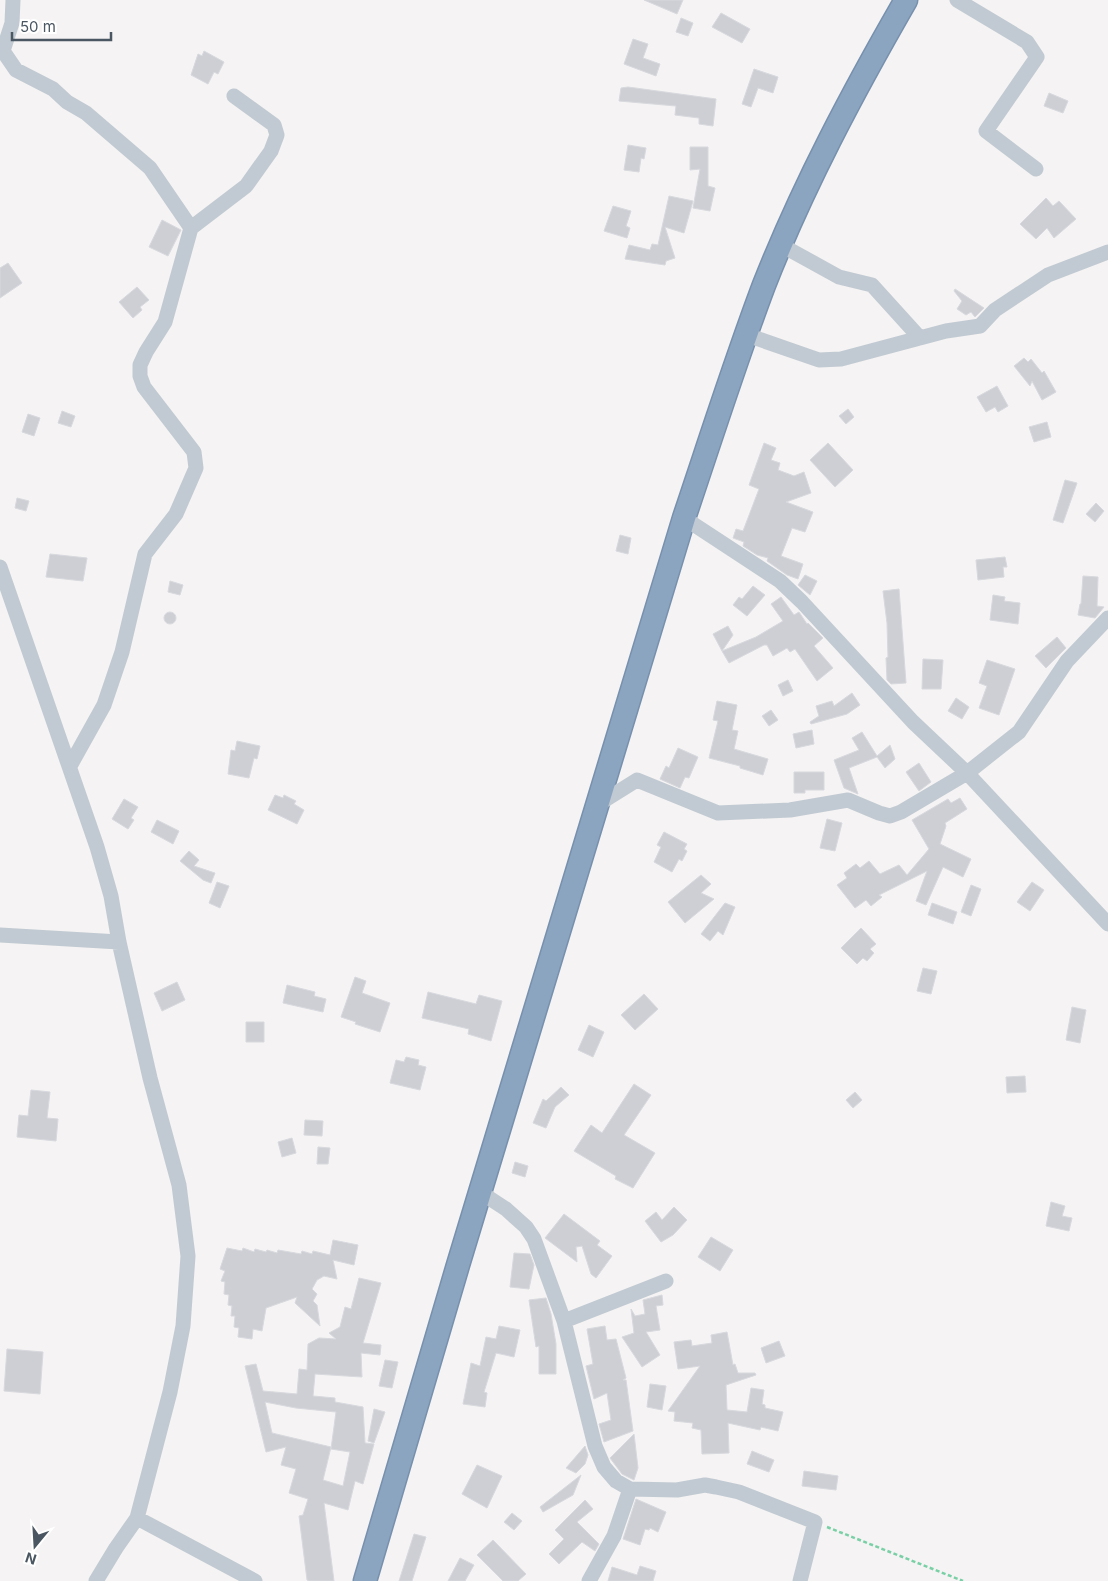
<svg xmlns="http://www.w3.org/2000/svg" width="1108" height="1581" viewBox="0 0 1108 1581" font-family="Inter,sans-serif">
<rect width="100%" height="100%" fill="#f5f3f3"/>
<path fill="#cdcfd5" stroke="#d7d9de" fill-rule="evenodd" d="M644,0H683L677,14Z
M721,13L750,29L742,43L712,27Z
M681,18L693,23L688,36L676,32Z
M633,39L648,44L643,58L660,64L656,76L624,64Z
M204,51L224,62L218,74L214,72L208,84L191,75L198,54L202,56Z
M754,69L778,77L773,93L758,88L751,107L742,104Z
M628,87L716,99L713,126L699,124V118L675,115L676,106L619,101L621,88Z
M1049,93L1068,101L1063,113L1044,106Z
M628,145L646,148L644,159L641,158L639,172L624,170Z
M690,147H708V186L715,188L710,211L693,208L700,169L690,170Z
M669,196L693,201L684,233L665,227L675,258L666,261L665,265L625,259L629,245L650,250L652,244L658,245Z
M1046,198L1053,206L1059,201L1076,219L1054,238L1047,228L1036,239L1020,224Z
M613,206L631,211L626,226L630,228L627,238L604,231Z
M162,220L181,230L168,256L149,247Z
M8,263L22,283L0,298V268Z
M137,287L149,300L140,307L142,310L133,318L119,302Z
M955,289L984,308L975,317L971,312L966,315L957,309L962,301L954,291Z
M1024,358L1028,362L1031,359L1042,373L1044,371L1056,392L1042,400L1032,381L1030,386L1014,366Z
M997,386L1008,406L998,412L995,407L986,412L977,397Z
M848,409L854,417L846,424L839,416Z
M62,411L75,416L71,427L58,423Z
M28,414L40,418L34,436L22,432Z
M1047,422L1051,437L1034,442L1029,427Z
M764,443L776,448L771,460L780,463L778,470L794,476L804,472L811,493L786,502L813,512L805,532L792,528L781,556L803,564L798,579L787,575L767,561L768,558L757,555L743,546L744,542L733,538L736,529L743,531L759,489L749,485Z
M828,443L853,470L835,487L810,460Z
M1065,480L1077,483L1063,523L1053,520Z
M17,498L29,501L26,511L15,508Z
M1096,503L1104,511L1095,522L1086,514Z
M620,535L631,538L628,554L616,551Z
M50,554L87,558L83,581L46,577Z
M1005,557L1007,567H1003L1004,577L978,580L976,560Z
M805,575L817,581L810,595L798,585Z
M1083,576L1098,577L1097,606L1104,607L1095,618L1078,615L1080,604H1081Z
M170,581L183,585L180,595L168,592Z
M753,586L765,595L747,616L733,605L739,597L742,599Z
M899,589L906,683L891,684L887,680L886,658L888,657L887,623L883,591Z
M993,595L1005,597L1004,601L1020,603L1018,624L990,620Z
M781,597L794,615L799,612L807,624L808,623L823,638L814,646L833,668L817,681L795,649L790,652L787,648L773,656L767,645H764L729,663L722,651L756,637L783,621L771,604Z
M164 618a6 6 0 1 1 12 0a6 6 0 1 1-12 0Z
M728,626L733,635L722,651L713,634Z
M1057,637L1066,648L1046,668L1035,656Z
M923,659L943,660L941,689H922Z
M987,660L1015,669L999,715L979,708L987,686L979,683Z
M788,680L793,691L783,696L778,685Z
M852,693L860,705L847,714L811,724L810,722L819,716L816,706L832,701L834,706Z
M956,698L969,707L962,719L948,711Z
M717,701L737,705L732,730L738,731L734,749L768,759L763,775L740,768V766L709,758L718,721L713,720Z
M771,710L778,720L769,726L762,716Z
M812,730L814,744L796,748L793,734Z
M862,732L877,756L890,745L895,759L885,768L877,757L849,768L858,794L844,788L834,760L859,750L852,738Z
M237,741L260,746L257,759L254,758L249,778L228,774L231,750L235,751Z
M678,748L698,757L689,778L685,777L680,788L660,779L666,766L669,768Z
M919,763L931,782L919,791L906,772Z
M794,772H824V790H805V793H794Z
M275,795L283,798L284,795L296,801L294,804L304,810L297,824L268,810Z
M960,798L967,809L945,823L946,826L940,844L971,859L963,877L943,867L926,905L916,901L927,871L879,895L882,897L871,906L866,900L855,908L837,885L847,878L844,873L856,864L860,868L869,861L880,874L899,865L907,875L929,849L912,820L948,799L951,803Z
M124,799L138,807L131,818L134,820L128,829L112,819Z
M827,819L842,823L835,851L820,848Z
M157,820L179,831L173,844L151,832Z
M664,832L687,844L684,849L687,851L682,861L679,859L672,872L654,862L661,847L657,845Z
M189,851L199,860L194,866L215,873L211,883L203,880L180,861Z
M701,875L711,884L701,893L714,899L685,923L668,902Z
M217,882L229,886L220,908L209,903Z
M1032,882L1044,890L1030,911L1017,902Z
M971,885L981,889L971,916L961,912Z
M725,903L735,907L723,935L718,931L710,941L701,934Z
M932,903L957,912L953,924L928,915Z
M861,928L876,944L870,949L874,953L867,961L863,958L857,964L841,948Z
M923,968L937,971L931,994L917,991Z
M355,977L366,981L362,993L390,1003L380,1032L355,1024L356,1022L341,1017Z
M177,982L185,1000L162,1011L154,993Z
M287,985L315,992L314,996L326,999L323,1012L283,1003Z
M428,992L476,1004L479,995L502,1001L491,1041L468,1034L469,1029L422,1018Z
M644,994L658,1009L635,1030L621,1015Z
M1072,1007L1086,1010L1080,1043L1066,1040Z
M246,1022H264V1042H246Z
M589,1025L604,1032L593,1057L578,1050Z
M406,1057L419,1060L418,1065L426,1067L420,1090L390,1083L396,1060L404,1062Z
M1025,1076L1026,1092L1007,1093L1006,1077Z
M634,1084L651,1095L624,1135L655,1153L633,1188L615,1179L616,1176L574,1151L591,1125L602,1133Z
M561,1087L569,1095L555,1107L546,1128L533,1123L543,1099L546,1101Z
M31,1090L50,1092L47,1118L58,1119L56,1141L17,1137L19,1115L28,1116Z
M855,1092L862,1100L853,1108L846,1100Z
M305,1120L323,1121L322,1136L304,1135Z
M292,1138L296,1153L282,1157L278,1142Z
M318,1147L330,1148L328,1164H317Z
M515,1162L528,1166L525,1177L512,1173Z
M1051,1202L1065,1206L1062,1216L1072,1218L1069,1231L1046,1226Z
M674,1207L687,1220L673,1235L661,1242L645,1221L656,1212L662,1220Z
M564,1214L600,1241L597,1245L612,1256L596,1278L591,1274L582,1246L576,1247L577,1262L545,1238Z
M711,1237L733,1250L720,1271L698,1257Z
M333,1240L358,1245L354,1265L333,1260L337,1279L324,1276L317,1280L312,1289L317,1294L313,1301L317,1305L320,1326L295,1303L297,1297L266,1308L262,1331L253,1329L252,1339L238,1337L239,1328L234,1327L235,1316H231L232,1306L228,1305L229,1295L224,1294L225,1282L221,1281L225,1271L220,1269L227,1248L242,1251L243,1248L254,1252L255,1249L266,1252L267,1250L277,1253L278,1250L301,1254L302,1251L312,1254L313,1251L330,1255Z
M514,1253L530,1254L534,1265L529,1289L510,1287Z
M359,1278L381,1283L363,1343L381,1345L380,1355L361,1353L362,1377L315,1374L313,1396L335,1398V1402L363,1407L365,1443L374,1444L363,1484L355,1481L348,1510L324,1503L334,1581H309L307,1580L299,1516L303,1515L308,1499L289,1493L296,1469L281,1465L286,1447L266,1452L245,1366L256,1364L263,1391L297,1394L299,1369L307,1370L308,1344L319,1338L336,1339L329,1333L340,1327L345,1307L351,1309ZM265,1402L296,1408L336,1412L331,1449L350,1452L343,1486L323,1480L331,1447L272,1433Z
M662,1295L663,1305L656,1306L660,1330L646,1332L660,1355L642,1367L622,1337L634,1333L631,1309L635,1316L645,1314L643,1300Z
M546,1298L551,1314L556,1344V1374H539V1346L536,1347L529,1300Z
M499,1326L520,1330L514,1357L496,1353L484,1392L487,1393L485,1407L463,1404L471,1363L480,1366L486,1337L496,1339Z
M605,1326L607,1340L616,1339L626,1378L623,1380H626L633,1431L604,1442L599,1424L611,1420L607,1393L594,1399L586,1366L593,1364L587,1329Z
M727,1332L733,1365L735,1364L738,1373H755L756,1375L726,1385L727,1410L747,1412L751,1388L764,1390L762,1404L765,1405V1408L783,1412L778,1431L761,1427L760,1430L728,1423L729,1453L702,1454L701,1430L692,1428L693,1423L674,1421L675,1412L668,1411L700,1366L678,1369L674,1342L691,1340L692,1346L712,1343L711,1335Z
M779,1341L785,1356L766,1363L761,1348Z
M7,1349L43,1352L40,1394L4,1391Z
M385,1360L398,1362L392,1388L379,1386Z
M650,1384L666,1386L662,1410L647,1407Z
M374,1409L385,1412L374,1443L368,1441Z
M634,1434L638,1468L634,1480L622,1474L610,1458Z
M585,1446L588,1455L585,1464L576,1473L566,1468Z
M752,1451L774,1460L769,1472L747,1464Z
M477,1465L502,1476L487,1508L462,1494Z
M804,1471L838,1476L836,1490L802,1486Z
M581,1475L573,1495L543,1512L540,1507Z
M636,1499L666,1512L658,1532L650,1528L649,1530L645,1529L640,1545L623,1539Z
M585,1500L593,1509L577,1522L599,1544L595,1551L582,1542L559,1564L549,1554L564,1539L555,1530Z
M512,1513L522,1521L514,1530L504,1522Z
M414,1534L426,1537L412,1581H399Z
M493,1540L526,1574L518,1581H503L477,1555Z
M460,1558L474,1565L465,1581H448Z
M640,1566L656,1571L653,1581H608L612,1567L637,1575Z"/>
<g fill="none" stroke-linecap="round" stroke-linejoin="round">
<g stroke="#7690ad" stroke-width="25">
<path id="highway" d="M365,1581L458,1265L684,518C710,441 735,362 764,285C803,186 853,92 906,0"/>
</g>
<path stroke="#7ad0a6" stroke-width="2.5" stroke-dasharray="4 2.5" stroke-linecap="butt" d="M827,1527L963,1581"/>
<path stroke="#c1cad2" stroke-width="15" d="M957,0L1027,42L1037,57L986,131L1036,169
M0,50L3,51L12,23L13,0
M3,51L16,70L53,89L67,102L86,113L150,168L191,228
M781,245L839,277L872,285L920,338
M747,335L819,360L841,359L946,331L980,326L995,310L1048,275L1108,252
M684,518L780,581L802,602L913,722L967,773L1108,924
M0,567L97,847L111,896L119,942L150,1078L179,1185L188,1256L183,1326L170,1392L137,1518L255,1581
M70,766L104,705L122,652L145,554L176,514L196,468L194,452L144,387L140,376V365L146,352L165,322L191,228L246,186L271,151L277,135L274,125L234,96
M597,805L637,780L718,813L790,810L848,800L879,813L890,816L901,812L967,773L1019,732L1067,661L1108,618
M0,935L119,942
M480,1192L506,1209L526,1227L534,1239L564,1321L595,1446L604,1467L616,1481L630,1489
M564,1321L666,1281
M96,1581L116,1548L137,1518
M589,1581L614,1536L630,1489L677,1490L705,1485L716,1487L739,1492L815,1522L800,1581"/>
<use href="#highway" stroke="#8ba5c1" stroke-width="22"/>
</g>
<g transform="translate(35 1546) rotate(198)" stroke="#ffffff" stroke-width="4" paint-order="stroke">
<path d="M0-4L9 19L0 12L-9 19Z" fill="#4a5661"/>
<text y="-8" font-size="14" font-weight="bold" text-anchor="middle" fill="#4a5661">N</text>
</g>
<path d="M12 32v8h99v-8" fill="none" stroke="#4a5661" stroke-width="2.5"/>
<text x="20" y="32" font-size="15" fill="#4a5661" stroke="#ffffff" stroke-width="4" paint-order="stroke">50 m</text>
</svg>
